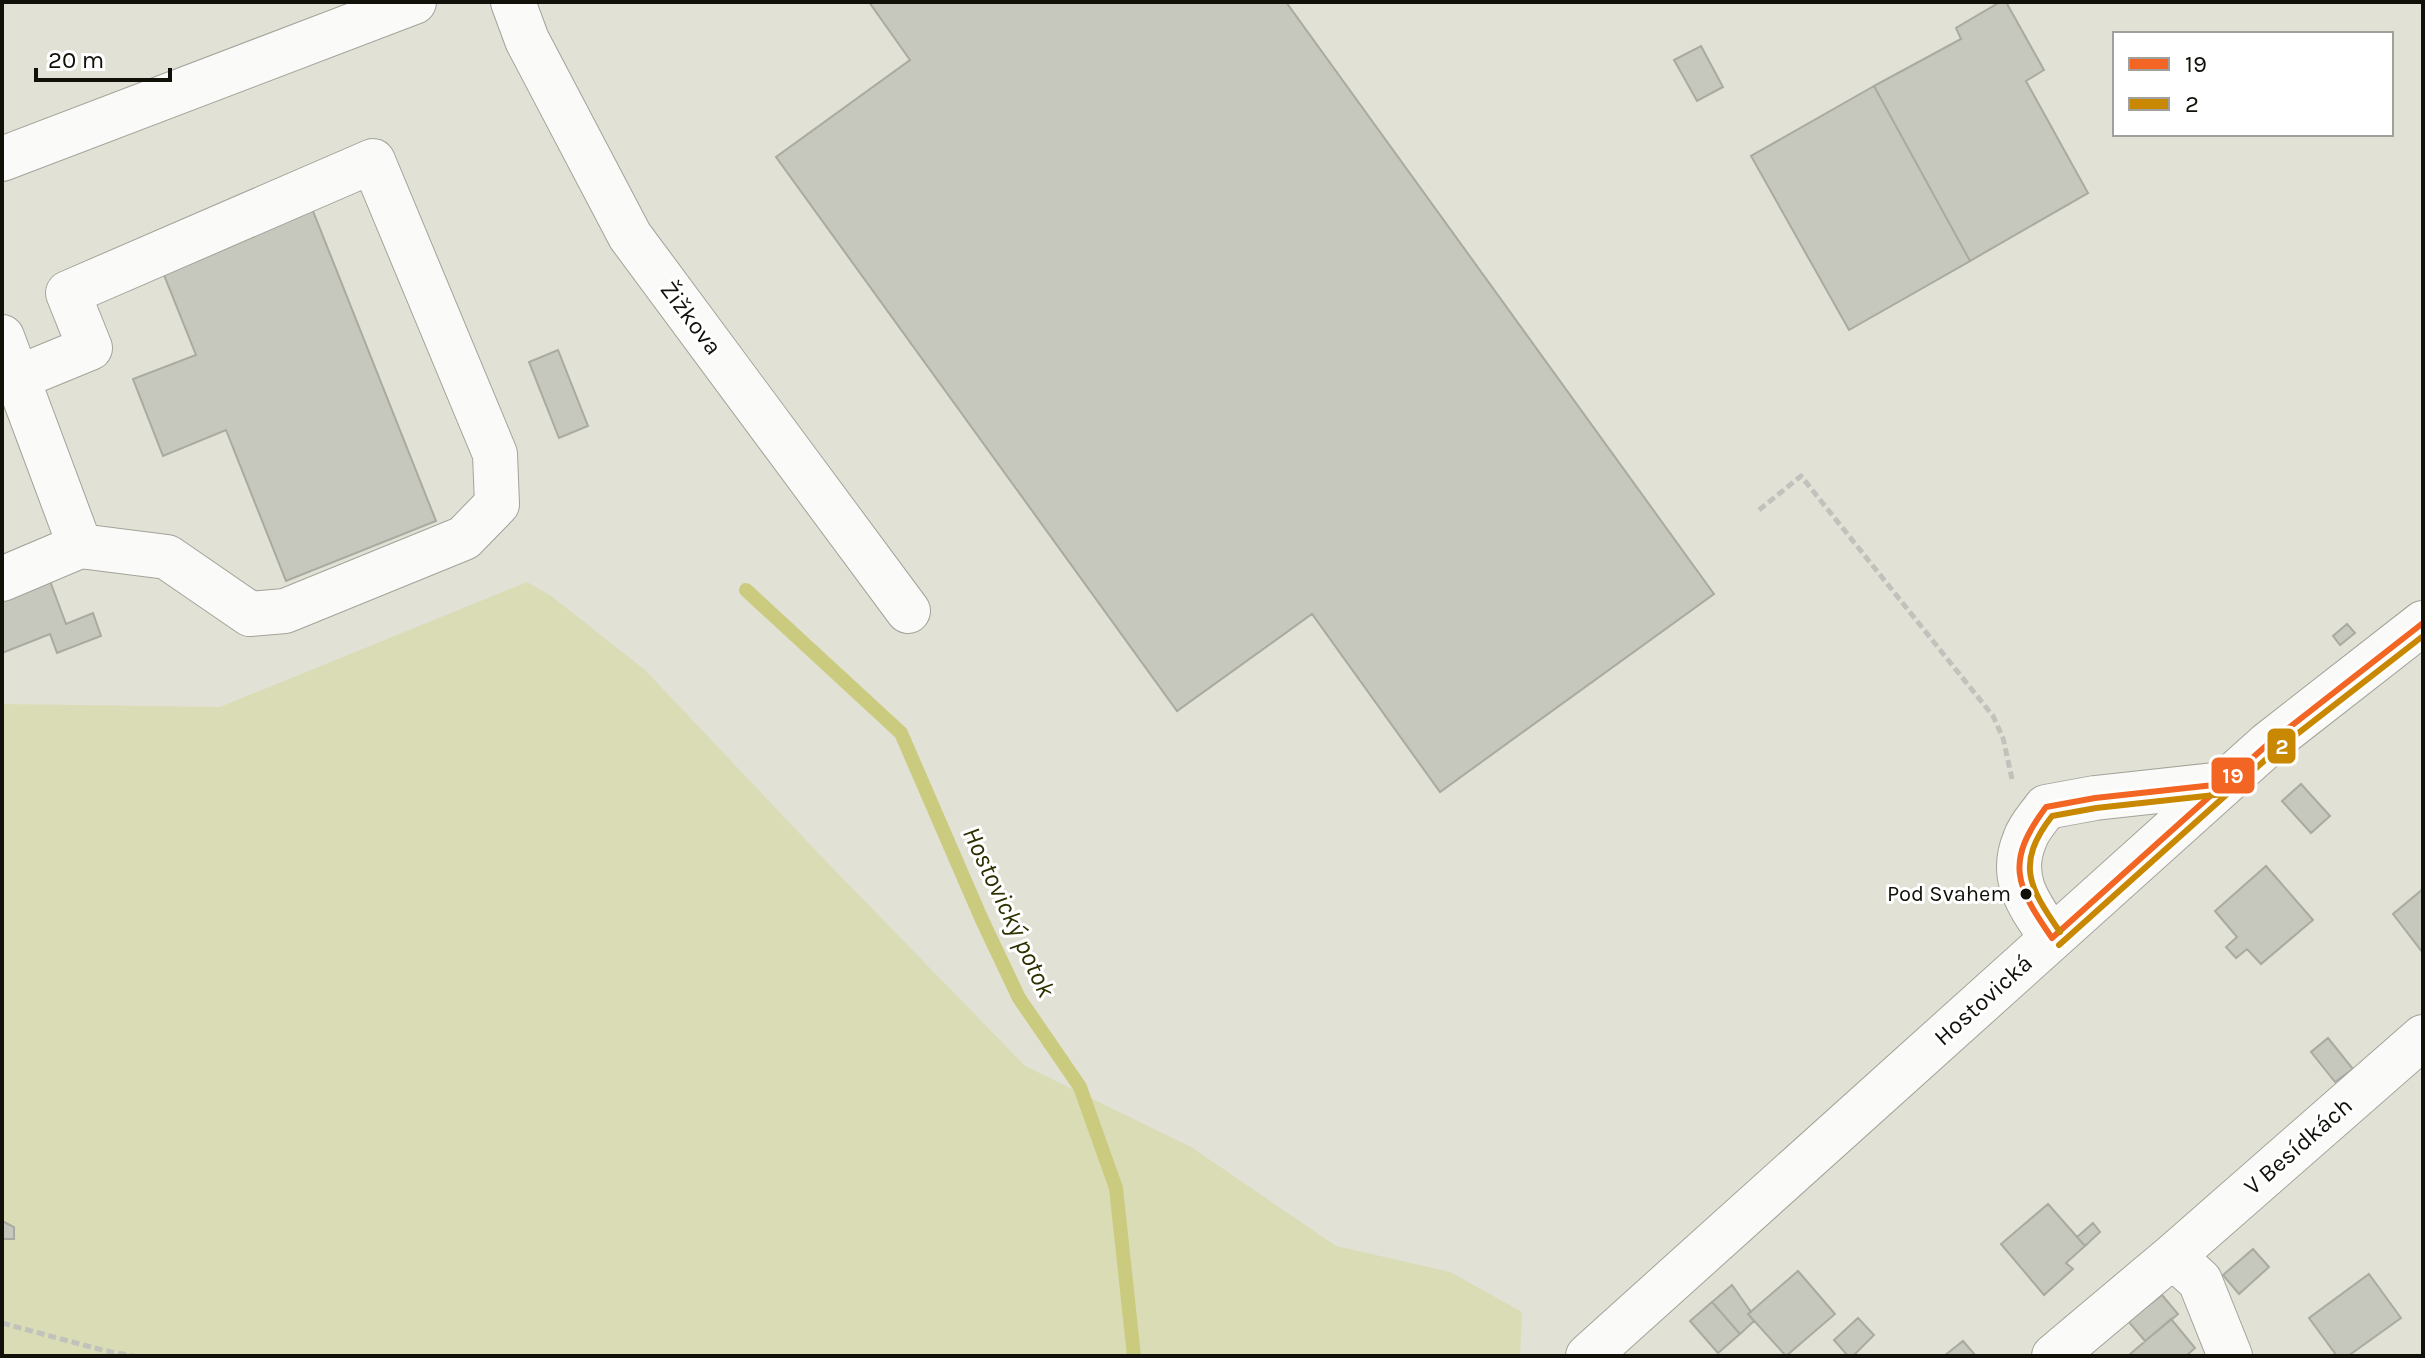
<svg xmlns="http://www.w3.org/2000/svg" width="2425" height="1358" viewBox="0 0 2425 1358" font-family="Karla,sans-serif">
<rect width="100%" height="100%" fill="#e1e1d5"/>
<path fill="#dadcb5" d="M527,582L551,596L645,670L819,854L1025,1066L1191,1147L1336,1246L1450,1272L1522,1312L1520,1356H2V704L220,707Z"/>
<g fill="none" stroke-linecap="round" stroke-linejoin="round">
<path stroke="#cacb7e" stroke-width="14" d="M746,590L901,733L982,920L1019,998L1080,1087L1116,1188L1134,1356"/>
</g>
<path fill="#c6c7bd" stroke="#a9aaa0" stroke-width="2" d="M869,2H1286L1714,594L1440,792L1312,614L1177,711L776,157L910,60Z
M2000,2H2006L2044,70L2026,81L2088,193L1970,261L1874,86L1961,39L1956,28Z
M1701,46L1723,87L1697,101L1674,60Z
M1874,86L1970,261L1849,330L1751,156Z
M309,201L436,521L286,581L226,430L163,456L133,379L196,355L158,260Z
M558,350L588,426L559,438L529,362Z
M50,581L66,624L93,613L101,636L57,653L50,634L2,653V600Z
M2347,624L2355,633L2340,645L2333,636Z
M2301,784L2330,816L2311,833L2282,801Z
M2266,866L2313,920L2261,964L2247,949L2236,958L2226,947L2237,937L2215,911Z
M2423,889V953L2393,914Z
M2328,1038L2353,1069L2335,1082L2311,1052Z
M2048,1204L2085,1246L2066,1263L2073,1269L2044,1295L2001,1244Z
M2,1221L14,1227V1239H2Z
M2093,1223L2100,1232L2085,1246L2077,1237Z
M2253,1249L2269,1267L2239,1294L2223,1275Z
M1798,1271L1835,1314L1786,1356L1748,1314Z
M2369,1274L2401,1318L2348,1356H2337L2309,1318Z
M1732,1285L1751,1312L1748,1314L1754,1321L1740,1334L1712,1302Z
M2162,1295L2178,1314L2145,1341L2128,1321Z
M1712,1302L1740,1334L1718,1353L1690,1321Z
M1858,1318L1874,1335L1853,1356H1848L1834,1340Z
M2171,1319L2195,1348L2186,1356H2130L2129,1355Z
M1963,1341L1976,1356H1944Z"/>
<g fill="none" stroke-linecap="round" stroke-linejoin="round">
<g stroke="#a3a39a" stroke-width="46">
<path id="minor" d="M513,2L527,40L630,236L908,611
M2,159L414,2
M2,337L80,546L2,579
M17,378L90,348L68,293L373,161L495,454L497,504L464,538L285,611L250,614L167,557L80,546
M2052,938C2030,906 2008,879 2025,839C2029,827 2039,817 2046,807L2095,798L2223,784
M2173,1256L2423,1037
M1588,1356L2268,744L2423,623
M2054,1356L2173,1256L2200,1281L2230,1356"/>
</g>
<path stroke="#c2c2bd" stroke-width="5" stroke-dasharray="8 4" stroke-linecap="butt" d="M1759,510L1801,476L1993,716L2003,738L2012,779
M2,1323L102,1350L133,1356"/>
<use href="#minor" stroke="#fafaf9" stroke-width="44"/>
<g stroke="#fff" stroke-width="12">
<path id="bus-1" d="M2052,938L2268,744L2423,623
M2052,938C2015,885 2005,862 2046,807L2095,798L2223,784"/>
</g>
<g stroke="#fff" stroke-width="12">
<path id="bus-2" d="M2060,932C2029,887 2015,864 2052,816L2096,808L2224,794
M2059,945L2274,752L2423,636"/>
</g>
<use href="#bus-1" stroke="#f26522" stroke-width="6"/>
<use href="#bus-2" stroke="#c98802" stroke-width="6"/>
</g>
<circle fill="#111109" stroke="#fff" stroke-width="3" cx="2026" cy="894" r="7"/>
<g text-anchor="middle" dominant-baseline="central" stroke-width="6" stroke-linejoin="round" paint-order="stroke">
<g font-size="22" fill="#111109" stroke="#fff" text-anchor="end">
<text x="2011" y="894">Pod Svahem</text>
</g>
<g font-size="24" fill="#111109" stroke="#fff">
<text transform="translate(691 318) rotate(53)">Žižkova</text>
<text transform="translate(1983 1000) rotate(-42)">Hostovická</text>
<text transform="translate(2298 1146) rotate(-41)">V Besídkách</text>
</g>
<g font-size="26" font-style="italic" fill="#2f2f01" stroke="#fff">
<text transform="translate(1009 912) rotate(65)">Hostovický potok</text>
</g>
</g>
<g stroke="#fff" stroke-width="3">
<rect x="2266" y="727" width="31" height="38" rx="8" fill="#c98802"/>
<rect x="2210" y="756" width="46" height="39" rx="8" fill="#f26522"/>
</g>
<g font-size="22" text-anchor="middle" font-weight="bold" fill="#fff">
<text x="2282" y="754">2</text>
<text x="2233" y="783">19</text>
</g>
<rect width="2425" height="1358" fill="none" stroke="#111109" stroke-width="8"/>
<rect x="2113" y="32" width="280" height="104" fill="#ffffff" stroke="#a0a09d" stroke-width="2"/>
<rect x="2129" y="58" width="40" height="12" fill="#f26522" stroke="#a0a09d" stroke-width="2"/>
<text x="2185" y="72" font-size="24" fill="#111109">19</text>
<rect x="2129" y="98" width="40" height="12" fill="#c98802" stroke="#a0a09d" stroke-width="2"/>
<text x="2185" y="112" font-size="24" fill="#111109">2</text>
<path d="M36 68v12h134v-12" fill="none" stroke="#111109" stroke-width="4"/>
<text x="48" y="68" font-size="24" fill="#111109" stroke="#ffffff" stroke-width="6" paint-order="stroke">20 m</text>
</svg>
